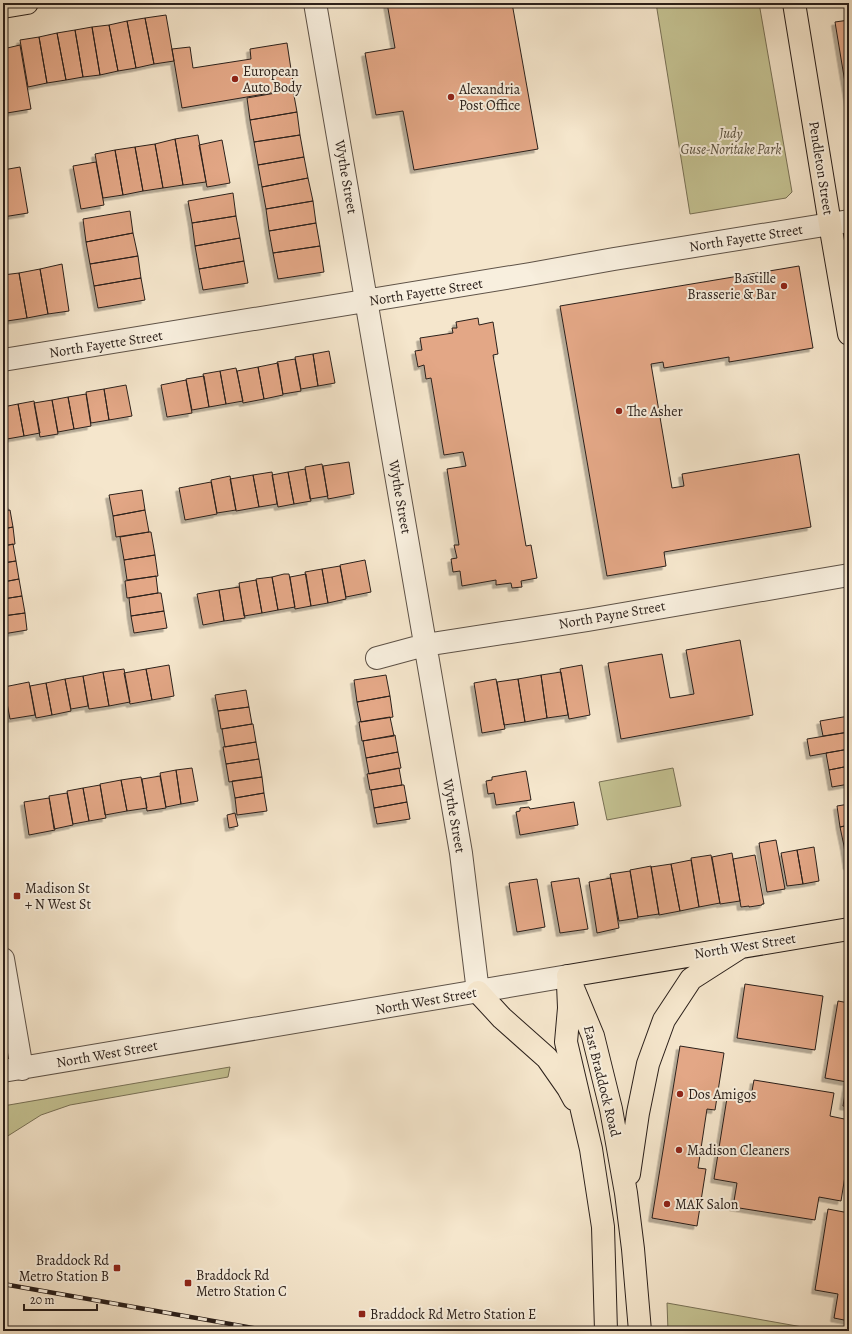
<svg xmlns="http://www.w3.org/2000/svg" width="852" height="1334" viewBox="0 0 852 1334" font-family="Alegreya,serif">
<defs>
<filter id="shadow"><feDropShadow dx="-3.5" dy="3.5" stdDeviation="0" flood-color="#0004"/></filter>
</defs>
<rect width="100%" height="100%" fill="#f5e6cc"/>
<filter id="stains"><feTurbulence type="fractalNoise" baseFrequency=".005" numOctaves="4"/><feColorMatrix values="0 0 0 0 .2 0 0 0 0 .09 0 0 0 0 .02 0 0 0 .5 -.17"/></filter>
<radialGradient id="worn" r=".72"><stop offset=".6" stop-color="#630" stop-opacity="0"/><stop offset="1" stop-color="#630" stop-opacity=".3"/></radialGradient>
<path fill="#c4c292" stroke="#787156" d="M656,3H759L792,192L786,198L690,214Z
M673,768L681,806L607,820L599,782Z
M230,1067L228,1077L70,1105L41,1115L3,1139V1106Z
M667,1303L825,1331H668Z"/>
<path fill="#e3a786" stroke="#2b201b" filter="url(#shadow)" d="M387,3H512L538,149L414,170L403,111L376,115L365,53L395,48Z
M166,15L174,61L154,64L145,18Z
M145,18L154,64L136,68L127,21Z
M849,20V107L835,22Z
M127,21L136,68L118,71L109,25Z
M109,25L118,71L100,75L92,27Z
M92,27L100,75L83,77L75,30Z
M75,30L83,77L66,80L57,33Z
M57,33L66,80L47,83L39,37Z
M39,37L47,83L28,87L20,40Z
M287,43L294,89L182,108L172,49L190,47L193,68L251,59L250,49Z
M20,45L31,109L7,113L4,98H3V49Z
M293,90L297,112L250,120L247,98Z
M297,112L300,135L254,142L250,120Z
M198,135L206,182L183,185L175,139Z
M300,135L304,157L258,165L254,142Z
M175,139L183,185L163,188L155,144Z
M222,140L230,183L207,187L199,145Z
M155,144L163,188L143,191L135,147Z
M135,147L143,191L123,195L115,150Z
M115,150L123,195L103,198L95,154Z
M304,157L308,178L262,187L258,165Z
M96,162L104,205L81,209L73,166Z
M20,167L28,213L3,217V170Z
M308,178L313,201L266,209L262,187Z
M233,193L236,216L192,223L188,201Z
M313,201L316,223L269,231L266,209Z
M130,211L133,233L86,242L83,219Z
M236,216L240,238L195,246L192,223Z
M316,223L320,246L273,253L269,231Z
M133,233L138,256L90,264L86,242Z
M240,238L244,261L199,269L195,246Z
M320,246L324,272L278,279L273,253Z
M138,256L141,278L94,286L90,264Z
M244,261L248,283L203,290L199,269Z
M62,264L69,311L48,314L40,269Z
M799,266L813,348L729,362V357L664,368L663,362L651,364L672,488L684,486L682,474L799,454L811,527L664,552L666,566L607,576L560,306Z
M40,269L48,314L27,318L19,273Z
M19,273L27,318L7,321L3,300V275Z
M141,278L145,300L98,308L94,286Z
M478,318L479,325L493,322L498,354L493,355L526,546L531,545L537,578L521,581L522,587L512,588L511,583L496,585V580L462,586L460,571L453,572L451,559L457,558L454,545H459L447,469L466,466L463,452L444,455L431,378L426,379L424,365L418,367L415,351L422,350L420,338L453,333L452,328H457L456,322Z
M329,351L335,383L318,386L313,354Z
M313,354L318,386L301,389L295,357Z
M295,359L301,391L283,394L277,362Z
M278,363L283,395L264,399L258,367Z
M258,367L264,399L243,403L237,371Z
M236,368L243,401L226,404L220,371Z
M220,371L226,404L209,407L203,374Z
M204,376L209,407L192,410L186,379Z
M186,380L192,413L167,417L161,385Z
M126,385L132,416L109,420L104,389Z
M104,389L109,420L91,423L86,392Z
M86,394L91,426L74,429L68,397Z
M68,397L74,429L58,432L52,400Z
M52,400L58,434L40,437L34,403Z
M34,401L40,433L24,436L18,404Z
M18,404L24,436L7,439L3,416V407Z
M3,416L7,441L3,442Z
M349,462L354,494L328,499L323,466Z
M322,464L328,496L310,499L305,467Z
M305,469L311,501L294,504L288,472Z
M272,472L277,504L259,507L253,475Z
M288,472L294,504L278,507L272,475Z
M253,475L259,507L236,511L230,479Z
M230,476L236,510L217,513L211,480Z
M211,482L217,514L185,520L179,488Z
M142,490L145,510L113,516L109,495Z
M3,494H5L8,510L3,511Z
M10,510L13,527L3,529V511Z
M145,510L149,532L116,537L113,516Z
M13,527L15,544L3,546V529Z
M149,532H151L155,555L124,560L120,537Z
M13,544L16,561L3,563V546Z
M155,555L158,576L127,580L124,560Z
M365,560L371,592L346,597L340,565Z
M16,561L19,579L3,582V563Z
M340,566L346,599L328,603L322,569Z
M322,569L328,603L311,606L305,572Z
M284,574H289L295,607L278,610L272,577Z
M306,574L311,606L295,609L290,577Z
M156,576L158,593L127,598L125,581Z
M272,577L278,610L262,613L256,579Z
M19,579L22,596L3,599V582Z
M256,580L262,613L244,616L239,583Z
M239,587L245,618L224,621L219,590Z
M219,590L224,621L203,625L197,594Z
M158,593H161L164,611L131,616L129,598Z
M22,596L25,613L3,616V599Z
M164,611L167,628L134,633L131,616Z
M25,613L27,630L3,634V616Z
M740,640L753,715L621,739L608,663L662,654L670,698L694,694L686,650Z
M169,665L174,696L152,700L146,669Z
M582,665L590,715L569,719L560,669Z
M124,669L130,702L109,706L103,672Z
M146,669L152,700L130,704L124,673Z
M103,672L109,706L89,709L83,676Z
M561,672L568,715L547,718L541,675Z
M386,675L390,696L357,702L354,680Z
M541,675L547,718L525,722L518,679Z
M83,676L88,706L71,709L65,679Z
M65,679L71,711L52,715L46,683Z
M496,679L505,729L482,733L474,683Z
M518,679L525,722L504,725L497,682Z
M29,682L35,715L10,719L4,687Z
M46,683L52,715L36,718L30,686Z
M246,690L249,707L218,711L215,695Z
M390,696L393,717L361,722L357,702Z
M249,707L252,724L221,729L218,711Z
M849,716V732L823,736L820,721Z
M390,717L394,736L362,741L359,722Z
M252,724H253L256,742L225,747L222,729Z
M849,732V749L810,756L807,739Z
M395,735L398,752L366,758L363,741Z
M256,742L259,759L226,764L223,747Z
M849,749V766L829,770L826,753Z
M398,752L401,768L369,774L366,758Z
M259,759L262,777L229,782L226,764Z
M849,766V784L832,787L829,770Z
M192,768L198,801L181,804L176,770Z
M399,768L402,785L370,790L367,774Z
M176,770L181,804L166,807L160,773Z
M526,771L531,800L496,805L494,793L488,794L486,781L492,780V777Z
M160,776L166,808L147,811L142,779Z
M141,777L147,808L127,811L121,780Z
M262,777L264,793L235,798L232,781Z
M121,780L127,811L105,815L100,784Z
M100,785L106,818L89,821L83,788Z
M402,785H404L407,802L374,808L371,790Z
M83,788L89,821L73,824L67,791Z
M67,793L73,825L54,829L49,796Z
M264,793L267,811L237,815L235,798Z
M49,798L55,830L29,835L24,802Z
M407,802L410,819L377,824L374,808Z
M574,802L578,825L520,835L516,812L520,811V808L529,807L530,809Z
M849,804V825L840,827L837,806Z
M235,813L238,826L229,828L227,815Z
M849,825V845L844,846L840,827Z
M776,840L785,889L767,892L759,843Z
M849,845V866H847L844,846Z
M814,847L819,881L803,884L797,850Z
M797,850L803,884L787,886L781,853Z
M732,853L740,901L720,904L712,857Z
M711,855L720,903L699,907L691,858Z
M755,855L764,904H762V905L749,907V906L741,907L733,859Z
M691,860L699,907L680,911L671,864Z
M671,864L680,911L659,915L651,867Z
M651,866L659,914L638,917L630,870Z
M630,871L638,918L619,921L610,874Z
M579,878L588,929L560,933L551,882Z
M611,878L619,928L597,933L589,882Z
M537,879L545,927L517,932L509,883Z
M745,984L823,996L815,1050L737,1038Z
M838,1001L849,1003V1107L843,1106L847,1082L825,1078Z
M680,1046L724,1053L715,1110L707,1109L698,1168L706,1169L697,1226L652,1218Z
M754,1080L834,1093L830,1116L849,1120V1151L841,1201L819,1197L815,1220L733,1207L737,1183L714,1179L727,1098L750,1102Z
M828,1209L849,1213V1321L834,1318L838,1294L815,1290Z"/>
<g fill="none" stroke-linecap="round" stroke-linejoin="round">
<g stroke="#5e5247" stroke-width="24">
<path id="minor" d="M315,3L461,853L478,992
M3,360L530,274L614,259L849,221
M377,658L425,645L588,620L849,575
M3,959L22,1069
M3,1071L568,976"/>
</g>
<g stroke="#2b201b" stroke-width="24">
<path id="major" d="M794,3L830,224L849,334
M568,976L593,1036L611,1109L626,1193L633,1249L640,1331
M568,976L849,929
M568,984L569,1008L566,1042L591,1149L603,1227L606,1331
M478,992L502,1018L547,1058L568,1088L574,1099
M629,1174L638,1113L648,1064L664,1020L691,979L741,947"/>
</g>
<g stroke="#2b201b" stroke-width="24">
<path id="highway" d="M3,7L27,3"/>
</g>
<use href="#minor" stroke="#f8efde" stroke-width="22"/>
<use href="#major" stroke="#f5e6cc" stroke-width="22"/>
<use href="#highway" stroke="#f5e6cc" stroke-width="22"/>
<g stroke="#2b201b" stroke-width="4.5">
<path id="rail" d="M3,1284L270,1331"/>
</g>
<use href="#rail" stroke="#f8efde" stroke-width="3" stroke-dasharray="9" stroke-linecap="butt"/>
</g>
<g fill="#8f2418" stroke="#f8efde" stroke-width="1.5">
<circle cx="235" cy="79" r="4"/>
<circle cx="451" cy="97" r="4"/>
<circle cx="784" cy="286" r="4"/>
<circle cx="619" cy="411" r="4"/>
<rect x="13" y="892" width="8" height="8" rx="2"/>
<circle cx="680" cy="1094" r="4"/>
<circle cx="679" cy="1150" r="4"/>
<circle cx="667" cy="1204" r="4"/>
<rect x="113" y="1264" width="8" height="8" rx="2"/>
<rect x="184" y="1279" width="8" height="8" rx="2"/>
<rect x="358" y="1310" width="8" height="8" rx="2"/>
</g>
<g text-anchor="middle" dominant-baseline="central" stroke-width="4" stroke-linejoin="round" paint-order="stroke">
<g font-size="14" fill="#2b201b" stroke="#f8efde" text-anchor="start">
<text x="243" y="71">European<tspan x="243" dy="16">Auto Body</tspan></text>
<text x="459" y="89">Alexandria<tspan x="459" dy="16">Post Office</tspan></text>
<text x="776" y="278" text-anchor="end">Bastille<tspan x="776" dy="16">Brasserie &amp; Bar</tspan></text>
<text x="627" y="411">The Asher</text>
<text x="25" y="888">Madison St<tspan x="25" dy="16">+ N West St</tspan></text>
<text x="688" y="1094">Dos Amigos</text>
<text x="687" y="1150">Madison Cleaners</text>
<text x="675" y="1204">MAK Salon</text>
<text x="109" y="1260" text-anchor="end">Braddock Rd<tspan x="109" dy="16">Metro Station B</tspan></text>
<text x="196" y="1275">Braddock Rd<tspan x="196" dy="16">Metro Station C</tspan></text>
<text x="370" y="1314">Braddock Rd Metro Station E</text>
</g>
<g font-size="14" font-style="italic" fill="#59513f" stroke="#f8efde">
<text x="731" y="133">Judy<tspan x="731" dy="16">Guse-Noritake Park</tspan></text>
</g>
<g font-size="14" fill="#2b201b" stroke="#f8efde">
<text transform="translate(821 168) rotate(81)">Pendleton Street</text>
<text transform="translate(346 177) rotate(80)">Wythe Street</text>
<text transform="translate(746 238) rotate(-9)">North Fayette Street</text>
<text transform="translate(426 292) rotate(-9)">North Fayette Street</text>
<text transform="translate(106 344) rotate(-9)">North Fayette Street</text>
<text transform="translate(400 497) rotate(80)">Wythe Street</text>
<text transform="translate(612 615) rotate(-10)">North Payne Street</text>
<text transform="translate(454 816) rotate(80)">Wythe Street</text>
<text transform="translate(745 946) rotate(-9)">North West Street</text>
<text transform="translate(426 1001) rotate(-10)">North West Street</text>
<text transform="translate(107 1054) rotate(-10)">North West Street</text>
<text transform="translate(602 1081) rotate(76)">East Braddock Road</text>
</g>
</g>
<rect width="852" height="1334" fill="none" stroke="#f5e6cc" stroke-width="16"/>
<rect x="4" y="4" width="844" height="1326" fill="none" stroke="#2b201b" stroke-width="2"/>
<rect x="8" y="8" width="836" height="1318" fill="none" stroke="#2b201b"/>
<path d="M24 1304v6h73v-6" fill="none" stroke="#2b201b" stroke-width="2"/>
<text x="30" y="1304" font-size="12" fill="#2b201b" stroke="#f8efde" stroke-width="3" paint-order="stroke">20 m</text>
<rect width="100%" height="100%" filter="url(#stains)"/>
<rect width="100%" height="100%" fill="url(#worn)"/>
</svg>
